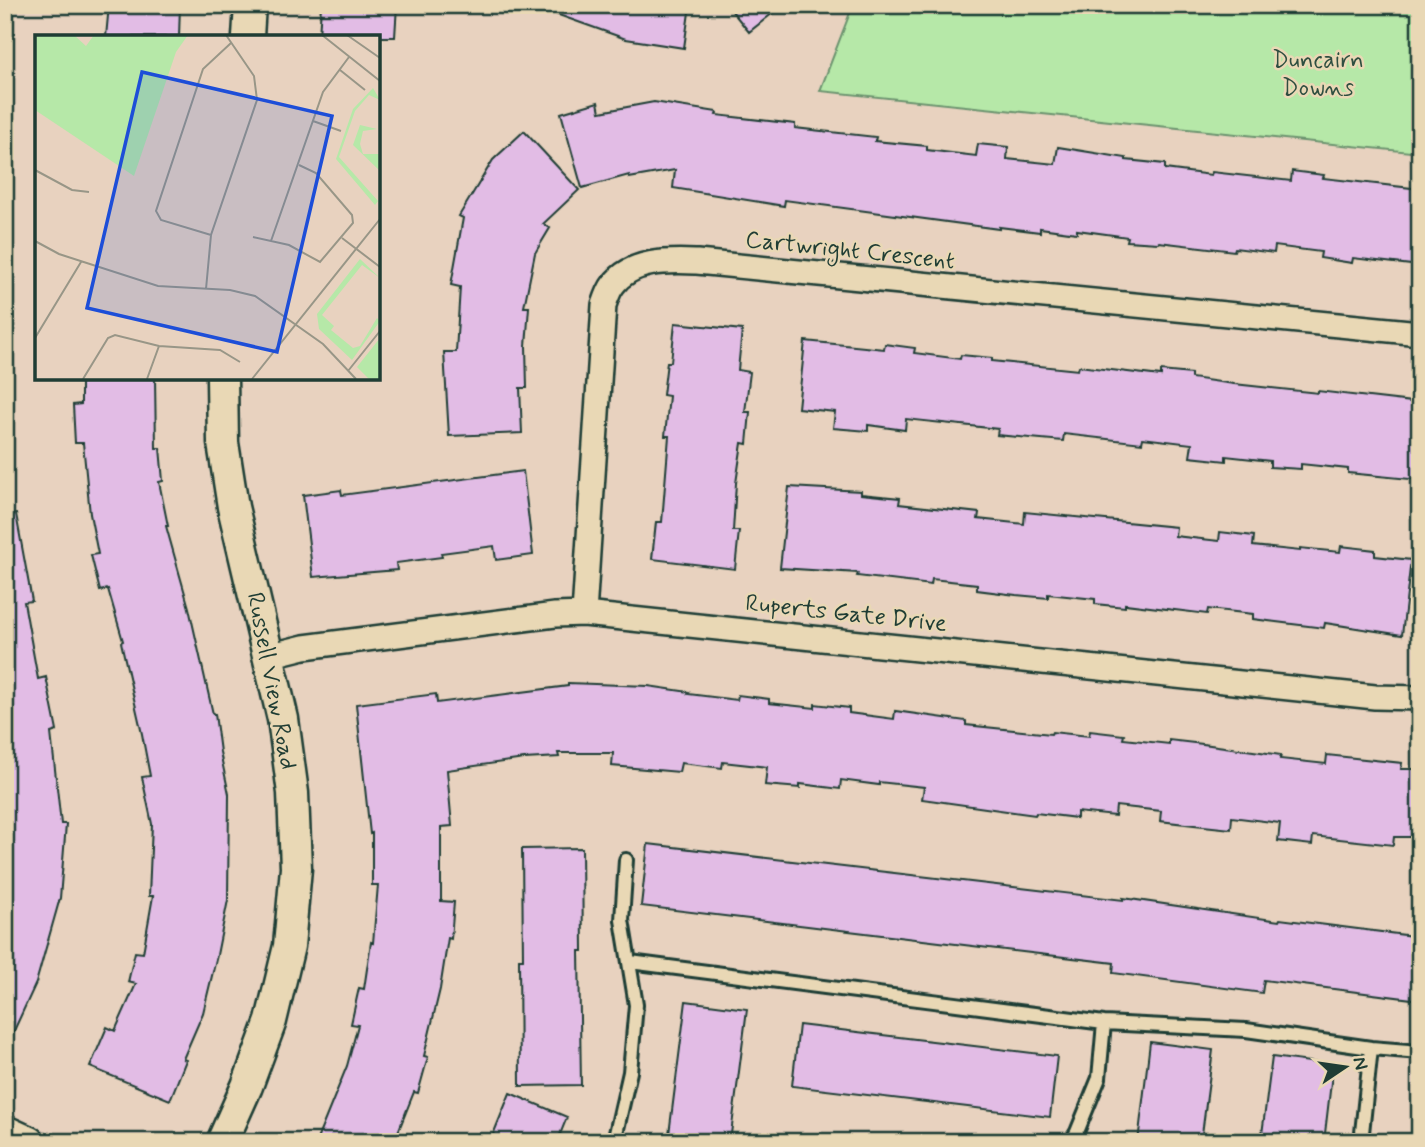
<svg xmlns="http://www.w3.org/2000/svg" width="1425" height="1147" viewBox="0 0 1425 1147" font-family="Mynerve,sans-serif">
<rect width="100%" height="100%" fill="#e8d2bf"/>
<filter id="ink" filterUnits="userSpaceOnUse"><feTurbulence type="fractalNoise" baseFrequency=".0143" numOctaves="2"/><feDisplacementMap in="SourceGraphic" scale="14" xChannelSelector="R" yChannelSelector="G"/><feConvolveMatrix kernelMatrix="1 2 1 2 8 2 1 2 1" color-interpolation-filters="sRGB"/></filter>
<g filter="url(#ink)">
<path fill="#b6e8a8" stroke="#6a926e" stroke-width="2" d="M853,5H1420V153L820,91Z"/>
<path fill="#e2bce5" stroke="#1f3d34" stroke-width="2" d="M109,5H180L179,37H106Z
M321,5H397L395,37H319Z
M539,5H690L684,48L626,39L539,8Z
M727,5H783L749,32Z
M598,102L600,112L654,102L717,112L716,115L795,124V128L876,137L875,141L927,146V150L976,156L978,144L1008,147L1007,159L1055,164L1058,147L1126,158V160L1165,164V169L1211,175L1212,172L1291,181L1292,171L1324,175L1323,178L1420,189V266L1353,258L1352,263L1320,258L1321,252L1275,246L1274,253L1235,248L1234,251L1159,242L1158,243L1127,241L1128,237L1077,230V233L1040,228V232L999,227V229L785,200L784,206L673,188L675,170L629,178V175L582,188L561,113Z
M524,131L579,190L543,224L550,228L535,253L524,307H529L526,346L527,388H520L522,433L449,436L444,352H456L460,287L451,285L463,218L459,216L493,160Z
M675,323L742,330L738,370L750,372L745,412H750L747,444L742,443L736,483L733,531H739L735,569L652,559L656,522H662L669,436H665L669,396L663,395L667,362H671Z
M805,341L884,349L885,344L915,348L914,353L960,359L961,355L992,358V361L1078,370L1079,366L1161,376V371L1191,374V378L1234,384L1318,393V391L1420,403V480L1348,473V469L1301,464V469L1270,467V461L1226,456V461L1190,457L1192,444L1143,438L1142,443L1064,434L1063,441L997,435L998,429L906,419L905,430L868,425V431L833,428L835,412L798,408Z
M81,378H155L156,448H160L163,481L159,482L168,526H166L189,608L213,714H215L220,752L229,794L228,900L217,955L203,1013L183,1059L186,1060L170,1100L90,1067L107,1027L115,1031L136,984L128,982L135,952L143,953L153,896H149L152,824L142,777L150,776L142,734L121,642L123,641L108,589L100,591L91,555L98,554L90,514L83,443H75L73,405L81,404Z
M523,471L533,555L496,560L494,546L441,553L442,557L396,563L397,570L313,577L303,495L341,490L342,495Z
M789,487L861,491V494L900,498L899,504L979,513L978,519L1024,524L1025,512L1176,527L1175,536L1219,541L1220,532L1254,536L1253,546L1300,551V548L1340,552L1341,546L1375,550V556L1411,560L1402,635L1325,623L1324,628L1292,624L1253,619V614L1208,609L1207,614L1125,604V607L1095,604V599L1048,594V598L1016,595L977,590V584L932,579L931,585L857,576L858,573L780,568Z
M16,514L32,601L24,602L38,679L46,677L57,731L51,733L61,824H66L60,898L36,983L5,1050V515Z
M568,683L648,686L689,692L688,694L737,700L738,695L769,699V703L815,708V704L849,708V713L894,719L895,711L966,721V725L1051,734L1052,732L1089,736L1090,731L1124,735L1123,739L1169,744V740L1203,744L1281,755L1280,759L1326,764L1327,755L1402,763L1401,769H1420V837H1394L1393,845L1313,836L1312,845L1278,841L1280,823L1232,817L1231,829L1194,825L1160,821L1161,811L1116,806L1115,816L1077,812V818L1036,813L1035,815L922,799L924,787L879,782V785L841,780L840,789L800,784V788L765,785L767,767L723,762L722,768L681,763L679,772L612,766L613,753H558L559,757L524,759L447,770L452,826L441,827V901L454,902L451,939L448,938L440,989L424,1056L428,1057L418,1093L414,1092L394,1142H316L347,1066L358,1025L351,1024L359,988L364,989L371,942L373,943L378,885H372V833L370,834L356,704L436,694L437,703L568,686Z
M648,844L1123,900V898L1279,921L1280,919L1420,937V1000L1264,980L1262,993L1113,973L1114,963L641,906Z
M582,848L583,951H579L581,1085L520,1086L519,959H523L522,849Z
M686,1001L747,1009L730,1142H668Z
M799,1025L1057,1056L1050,1117L792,1086Z
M1150,1042L1213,1050L1201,1142H1138Z
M1272,1057L1333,1065L1324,1142H1261Z
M510,1093L567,1117L557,1142H490Z"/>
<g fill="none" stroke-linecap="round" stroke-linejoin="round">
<g stroke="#1f3d34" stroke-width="18">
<path id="service" d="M630,962L1104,1023L1246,1030L1371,1048L1420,1052
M614,1142L630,1072L636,1005L622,920L626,860
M1071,1142L1077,1132L1099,1078L1104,1023
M1361,1142L1371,1048"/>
</g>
<g stroke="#1f3d34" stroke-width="28">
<path id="minor" d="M584,614L604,305C606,299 609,290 613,285C632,259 669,261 697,262L1420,333
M268,656L304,647L555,615L584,614L1375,697L1420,698"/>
</g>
<g stroke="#1f3d34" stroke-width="35">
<path id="tertiary" d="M248,37L250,5
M5,1131L29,1142
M222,1142L247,1086L271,1021L289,946L296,868L293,793L283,719L233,507L223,443L222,378"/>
</g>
<use href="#service" stroke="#e9d8b5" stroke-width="12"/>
<use href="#minor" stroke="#e9d8b5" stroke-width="23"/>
<use href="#tertiary" stroke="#e9d8b5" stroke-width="30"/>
</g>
</g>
<g text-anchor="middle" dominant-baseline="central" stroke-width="5" stroke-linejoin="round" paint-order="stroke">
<g font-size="24" fill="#2e4e40" stroke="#e9d8b5">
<text x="1318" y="60">Duncairn<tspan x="1318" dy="28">Downs</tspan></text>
</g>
<g font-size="24" fill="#1f3d34" stroke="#e9d8b5">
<text transform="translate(850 251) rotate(6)">Cartwright Crescent</text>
<text transform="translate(846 614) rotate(6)">Ruperts Gate Drive</text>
<text transform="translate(271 681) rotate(79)">Russell View Road</text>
</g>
</g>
<g transform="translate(35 35)">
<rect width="345" height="345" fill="#e8d2bf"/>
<path d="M0,0H39L51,11L59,0H153L141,17L99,141L0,75ZM338,53L345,65L334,60L320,76L304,122L343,166L340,170L301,124L318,74ZM325,90L342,94L328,96L325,109L328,119H345V136L318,110ZM325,224L345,243L327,230L287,280L299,291L296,295L318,313L325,311L342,283L345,286L317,325L284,294L282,279ZM345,303V344H334L322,332Z" fill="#b6e8a8"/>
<path fill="none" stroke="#989687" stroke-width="2" d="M287,0L345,46M312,0L345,23M305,35L330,55M278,86L306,96M0,135L37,155L54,157M176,200L126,185L121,176L168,34L196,8M218,202L254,210L285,227L318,188L317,180L281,138L264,130M307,203L345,232M0,206L24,219L123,251L195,255L220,261L288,309L321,344M236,206L288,57L314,22M171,254L176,200L222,65L219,41L191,0M0,303L46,227M313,336L345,296M48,344L73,303L80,300L124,311L185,315L205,327M112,344L124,311M217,344L345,184"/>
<path fill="#1d4ed8" fill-opacity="0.15" stroke="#1d4ed8" stroke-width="3.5" d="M107,37L297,81L242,317L52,273Z"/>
<rect width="345" height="345" fill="none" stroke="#1f3d34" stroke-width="3.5"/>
</g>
<rect width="1425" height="1147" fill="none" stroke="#e9d8b5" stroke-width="28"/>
<rect x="14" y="14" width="1397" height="1119" fill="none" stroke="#1f3d34" stroke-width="2.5" filter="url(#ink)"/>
<g transform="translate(1345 1067) rotate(77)" stroke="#e9d8b5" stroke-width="5" paint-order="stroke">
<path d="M0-5L12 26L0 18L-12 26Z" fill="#1f3d34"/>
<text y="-10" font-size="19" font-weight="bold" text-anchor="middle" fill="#1f3d34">N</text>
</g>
</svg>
